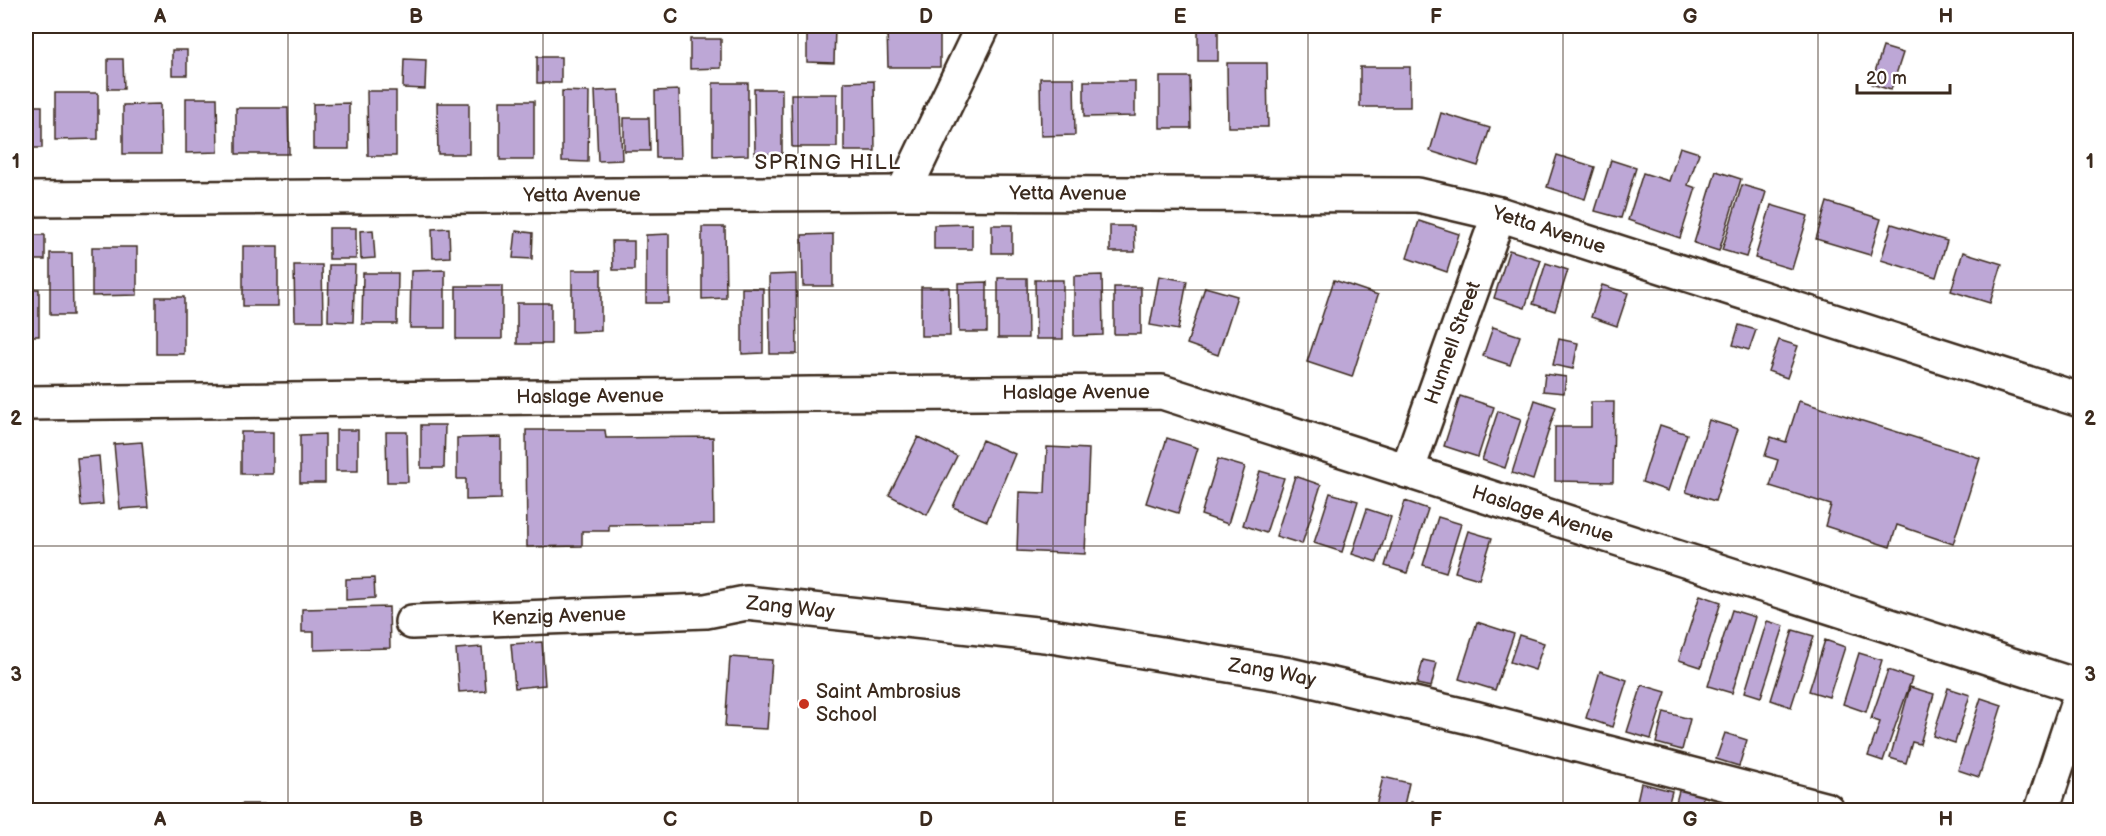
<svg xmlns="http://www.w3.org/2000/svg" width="2106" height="836" viewBox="0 0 2106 836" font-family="'Balsamiq Sans',sans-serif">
<rect width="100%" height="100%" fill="#fff"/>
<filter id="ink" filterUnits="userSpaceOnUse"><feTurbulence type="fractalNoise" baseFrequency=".0167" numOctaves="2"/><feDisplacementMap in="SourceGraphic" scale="12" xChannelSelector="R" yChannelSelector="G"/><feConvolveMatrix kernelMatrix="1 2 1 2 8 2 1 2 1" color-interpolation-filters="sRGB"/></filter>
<g filter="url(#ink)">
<path fill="#bda7d6" stroke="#3b2a1e" stroke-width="1.5" d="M807,26H835L834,63L807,62Z
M1198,26H1218V61H1198Z
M887,29H940V67H888Z
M690,39H721V68L690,69Z
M1883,47L1903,53L1891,90L1871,84Z
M172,50H187V75H172Z
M537,57H561V83H537Z
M108,59H123L124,89H108Z
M404,59L426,60L425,89L403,88Z
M1227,63H1267L1268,127H1228Z
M1360,67H1410V107H1360Z
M1160,77H1190L1191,128H1160Z
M1040,78H1074L1075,135L1041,136Z
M874,81L875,151H844V82Z
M1084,81H1135V116L1084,117Z
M713,83H748V155L713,156Z
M754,89H782V154H755Z
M619,90L622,160L598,161L595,91Z
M679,90L681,158H656L655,91Z
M367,91H396V156H368Z
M562,91L589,92L588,162L562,161Z
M55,93H98V139L55,140Z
M791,94H837V147H792Z
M186,98H217L218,152L186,153Z
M500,101H534V160H500Z
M349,103V149H313V104Z
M437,103H469V154H438Z
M160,104L161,154H123V105Z
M26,106H42V148H26Z
M236,108H288L289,154H236Z
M1441,113L1490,128L1478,166L1430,151Z
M624,118H649L650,151H624Z
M1680,147L1699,153L1688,185L1696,188L1680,238L1628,220L1643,173L1669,181Z
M1557,155L1595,167L1585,199L1547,187Z
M1611,160L1636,168L1621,218L1595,211Z
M1716,171L1741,179L1719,251L1694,243Z
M1742,185L1766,192L1746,257L1722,250Z
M1827,202L1881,219L1870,255L1816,239Z
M1771,205L1808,216L1792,269L1755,258Z
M1419,221L1459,234L1447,272L1407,258Z
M972,224V249H934V225Z
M1892,224L1947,241L1936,277L1881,260Z
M992,225H1012V253H992Z
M1110,226H1134L1135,252H1110Z
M702,227H725L726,298L702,299Z
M329,228H356V259H329Z
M449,228L450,257L433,258L432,229Z
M373,230L375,258L361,259L360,231Z
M516,231L533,233L532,259L513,258Z
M669,234V303H646V235Z
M833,234V286H803L802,235Z
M26,235H45V260H26Z
M612,241H634V270H613Z
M243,246H278V306H243Z
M92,247H137V295L92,296Z
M1509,250L1541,260L1525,308L1494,298Z
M1963,252L2002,264L1990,303L1951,291Z
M50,253H72L73,315H50Z
M1546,263L1568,270L1555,311L1533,304Z
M294,265H322L323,321H295Z
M329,265H355L353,322L328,321Z
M445,270V328H410L411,271Z
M572,270H601V331L572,332Z
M363,273H398L397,324H362Z
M796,274L797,354H770L769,275Z
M1102,275L1103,335L1074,336V276Z
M1159,276L1187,281L1178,330L1150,325Z
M998,278H1027L1028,338H998Z
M1035,280H1063V339H1036Z
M1334,280L1378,295L1352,377L1307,362Z
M987,282V332H959L958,283Z
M1602,285L1628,293L1617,326L1591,317Z
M456,286H502V339H456Z
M921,287H949L950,336H921Z
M1114,287H1141V334H1114Z
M1205,287L1237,296L1218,355L1187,344Z
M742,288H763V353L742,354Z
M26,289H39V336H26Z
M156,297H184V354H156Z
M517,303H551V344H517Z
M1739,325L1756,330L1749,350L1733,345Z
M1493,327L1520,336L1510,365L1483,356Z
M1559,339L1578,343L1573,369L1553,365Z
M1779,340L1798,346L1787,378L1768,371Z
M1545,374L1566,377L1564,393L1543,391Z
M1460,396L1494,407L1478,457L1444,446Z
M1535,400L1556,407L1533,480L1512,473Z
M1799,401L1980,458L1953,544L1897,525L1890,547L1825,526L1831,505L1770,486L1778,460L1765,456L1771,437L1786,442Z
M1591,402H1614L1613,482L1555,481V427H1591Z
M1498,411L1521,419L1505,468L1482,460Z
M1709,420L1738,429L1715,501L1686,492Z
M421,425H445L444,468H421Z
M1660,425L1687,434L1668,491L1642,482Z
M336,430H358V471H336Z
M526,430H605L606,438L713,437L714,524L609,525V531H582V546L527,547Z
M241,432H273V474H241Z
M386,432H407L408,482H387Z
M325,434V483H300V435Z
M501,437V499L466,500V479H457V438Z
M918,437L957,456L927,515L889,495Z
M1167,438L1198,448L1178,513L1146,503Z
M982,440L1015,454L987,521L953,507Z
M142,442L148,507L120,509L114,444Z
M1047,447L1089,449L1085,554L1017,551L1019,492L1045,493Z
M99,456L103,504L81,506L77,458Z
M1218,459L1245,467L1228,524L1201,515Z
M1260,471L1284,478L1266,533L1243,525Z
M1295,476L1321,485L1302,544L1276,536Z
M1330,493L1358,501L1342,552L1314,543Z
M1405,501L1428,509L1407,573L1385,566Z
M1367,509L1391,517L1377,562L1352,554Z
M1438,517L1461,524L1446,572L1423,565Z
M1468,531L1492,538L1479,579L1455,572Z
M374,578L375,598L346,600V579Z
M1700,595L1721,602L1701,667L1679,660Z
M389,607L390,648L314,650V632H302V609Z
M1732,610L1755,617L1732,693L1708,686Z
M1767,621L1784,626L1761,697L1745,692Z
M1477,622L1514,634L1495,690L1459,679Z
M1793,630L1814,636L1791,707L1771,700Z
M1519,635L1544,643L1535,670L1510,662Z
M1825,640L1845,647L1829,697L1809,691Z
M542,642L545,685L515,688L511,644Z
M482,647L485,690L459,692L456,649Z
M1859,653L1882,660L1866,712L1843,704Z
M730,657L772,660L767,729L725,727Z
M1423,660L1437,663L1431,687L1417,684Z
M1888,670L1912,678L1883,761L1868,756L1880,722L1871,719Z
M1600,671L1627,680L1612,727L1586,718Z
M1642,685L1666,692L1651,739L1627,732Z
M1910,687L1934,694L1920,744L1912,742L1906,763L1890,758Z
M1948,688L1970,695L1955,743L1933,736Z
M1981,698L2002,705L1979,777L1958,770Z
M1664,712L1690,719L1682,750L1656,743Z
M1725,733L1747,740L1739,766L1716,759Z
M1383,777L1409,783L1403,810H1375Z
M1641,783L1672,791L1667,810H1635Z
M1680,787L1704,793L1700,810H1674Z
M1411,802L1440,808L1439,810H1409Z
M41,804H59V810H41Z
M241,804H264V810H241Z"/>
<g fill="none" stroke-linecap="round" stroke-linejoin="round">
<g stroke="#3b2a1e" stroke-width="38">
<g id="minor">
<path d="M903,193L983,26"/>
<path id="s1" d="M26,199L903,193L1418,195L1499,214L2080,400"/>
<path id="s2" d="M26,403L811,394L1162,392L2080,687"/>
<path id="s3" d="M1407,471L1499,214"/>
<path id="s4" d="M412,622L706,611L746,603L1045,635L1290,675L1474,718L1827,810"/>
<path d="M2042,810L2080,696"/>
</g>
</g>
<use href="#minor" stroke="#fff" stroke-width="33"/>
</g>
</g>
<path fill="none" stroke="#3b2a1e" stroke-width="1.5" stroke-opacity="0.55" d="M288,26V810M543,26V810M798,26V810M1053,26V810M1308,26V810M1563,26V810M1818,26V810M26,290H2080M26,546H2080"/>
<circle fill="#c8321e" stroke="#fff" stroke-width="2" cx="804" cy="704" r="6"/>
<g text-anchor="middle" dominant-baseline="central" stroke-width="5" stroke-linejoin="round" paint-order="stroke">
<g font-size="20" fill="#3b2a1e" stroke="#fff">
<text stroke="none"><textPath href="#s1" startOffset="1042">Yetta Avenue</textPath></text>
<text stroke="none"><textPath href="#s1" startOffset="556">Yetta Avenue</textPath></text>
<text stroke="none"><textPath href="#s1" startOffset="1528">Yetta Avenue</textPath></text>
<text stroke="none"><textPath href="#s3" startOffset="136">Hunnell Street</textPath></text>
<text stroke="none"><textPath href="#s2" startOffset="1050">Haslage Avenue</textPath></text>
<text stroke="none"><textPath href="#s2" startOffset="564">Haslage Avenue</textPath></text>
<text stroke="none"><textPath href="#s2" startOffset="1536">Haslage Avenue</textPath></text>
<text stroke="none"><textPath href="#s4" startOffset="380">Zang Way</textPath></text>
<text stroke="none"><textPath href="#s4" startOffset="147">Kenzig Avenue</textPath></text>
<text stroke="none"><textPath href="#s4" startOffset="866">Zang Way</textPath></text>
</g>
<g font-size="20" fill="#3b2a1e" stroke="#fff" text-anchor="start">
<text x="816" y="692">Saint Ambrosius<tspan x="816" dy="23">School</tspan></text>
</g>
<g font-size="21" letter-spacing="1.5" fill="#3b2a1e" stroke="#fff">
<text x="828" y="162">SPRING HILL</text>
</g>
</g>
<rect width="2106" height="836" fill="none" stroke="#fff" stroke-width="66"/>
<path d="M1857 84v9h93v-9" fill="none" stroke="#3b2a1e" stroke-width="3"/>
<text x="1866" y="84" font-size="18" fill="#3b2a1e" stroke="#ffffff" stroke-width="4.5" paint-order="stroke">20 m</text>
<rect x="33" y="33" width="2040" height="770" fill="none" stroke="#3b2a1e" stroke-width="2"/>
<g font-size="20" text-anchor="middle" font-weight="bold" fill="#3b2a1e">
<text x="160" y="23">A</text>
<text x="416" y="23">B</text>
<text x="670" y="23">C</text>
<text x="926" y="23">D</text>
<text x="1180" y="23">E</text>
<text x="1436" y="23">F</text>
<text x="1690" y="23">G</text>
<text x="1946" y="23">H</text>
<text x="16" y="168">1</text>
<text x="2090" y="168">1</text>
<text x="16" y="425">2</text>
<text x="2090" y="425">2</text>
<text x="16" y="681">3</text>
<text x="2090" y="681">3</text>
<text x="160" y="826">A</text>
<text x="416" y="826">B</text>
<text x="670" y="826">C</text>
<text x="926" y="826">D</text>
<text x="1180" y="826">E</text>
<text x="1436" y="826">F</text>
<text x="1690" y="826">G</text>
<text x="1946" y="826">H</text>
</g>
</svg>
